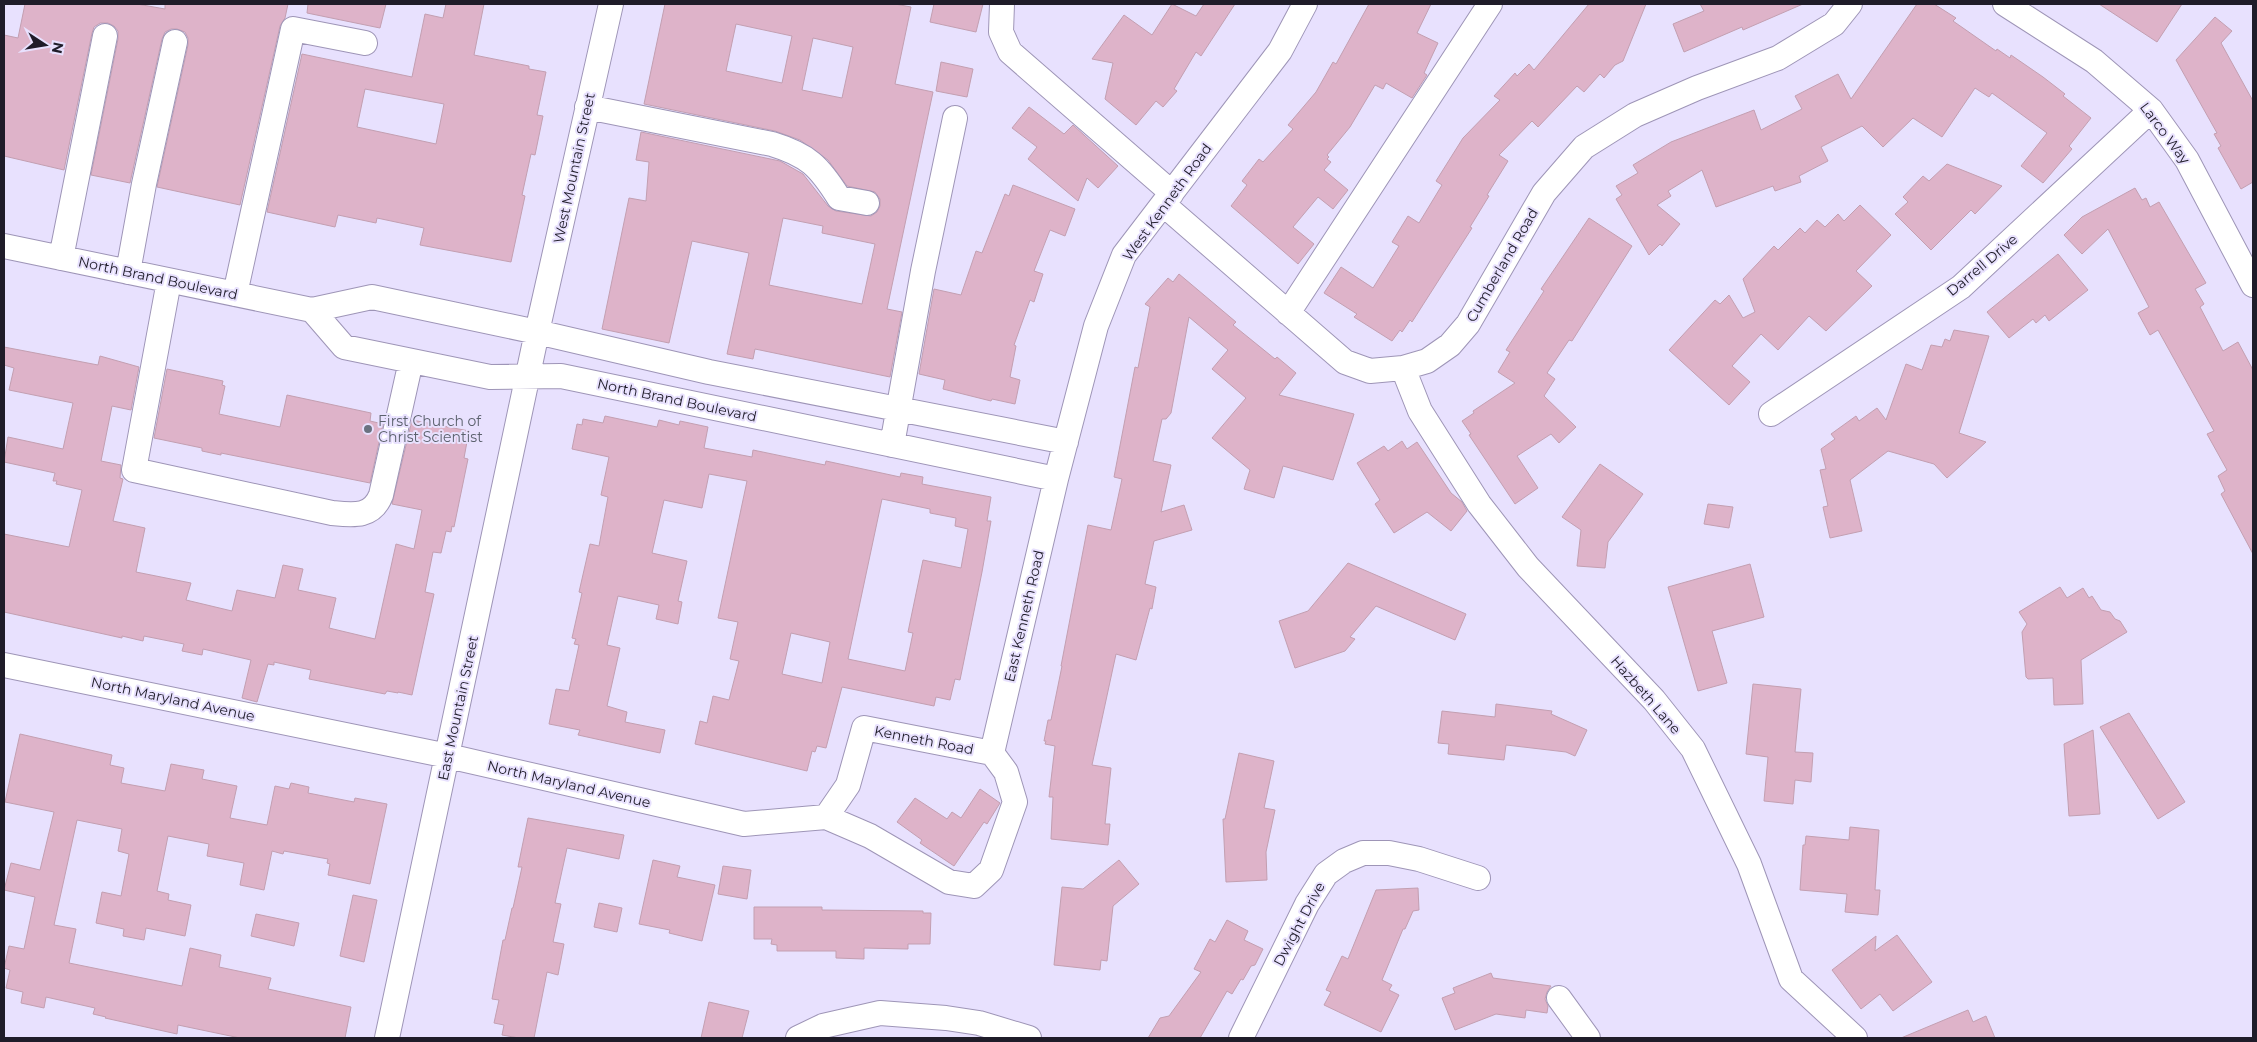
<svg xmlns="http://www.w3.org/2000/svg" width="2257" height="1042" viewBox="0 0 2257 1042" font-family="Montserrat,sans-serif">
<rect width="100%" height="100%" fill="#e8e1fe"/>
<path fill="#deb3c9" stroke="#c39fb1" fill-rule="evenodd" d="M25,4H137L165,9V4H288L285,18L280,26L240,205L157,187L188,45V38L185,32L177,29H171L165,32L162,39L130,183L91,175L118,39V31L114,26L108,23H100L94,27L92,33L64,170L4,156V35L18,38Z
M308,4H386L380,28L307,13Z
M446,4H484L474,55L529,66V69L546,72L537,115L543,116L535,155L531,154L522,195L525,196L511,262L420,245L424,228L377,218L376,223L338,215L335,227L267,212L302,54L412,77L425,14L443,18ZM365,89L444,104L436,144L357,127Z
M665,4H895L911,7L895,84L933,92L887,309L902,312L890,377L755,349L753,359L727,354L749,253L692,241L669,343L602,329L629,198L646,201L649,162L636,160L641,132L780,161L803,174L828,206L836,211L871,216L877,212L880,206V199L875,192L847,186L828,160L800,140L775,131L644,104ZM736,24L792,36L782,83L726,71ZM813,38L853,47L842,98L802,90ZM783,218L823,226L822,233L875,244L862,304L769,285Z
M934,4H983L976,32L930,22Z
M1172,4L1196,16L1204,4H1235L1201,56L1196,52L1174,89L1177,91L1163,107L1156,101L1136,125L1105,99L1113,63L1092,59L1124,15L1152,35Z
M1369,4H1431L1417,33L1438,43L1424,73L1427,75L1412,98L1386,83L1383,89L1375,85L1350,127L1327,155L1329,157L1327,159L1331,162L1324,170L1348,190L1333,209L1318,197L1293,227L1314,244L1298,264L1231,206L1247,185L1242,181L1259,159L1263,162L1293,129L1288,125L1316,92L1333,62L1336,64Z
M1589,4H1646L1623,61L1615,65L1604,78L1600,74L1584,92L1577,86L1538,127L1532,121L1499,155L1508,161L1487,195L1489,196L1470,227L1472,228L1412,322L1410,320L1402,332L1400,330L1392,341L1354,317L1357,314L1324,293L1341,267L1373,288L1399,246L1392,242L1408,216L1419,223L1442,185L1436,181L1463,138L1500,100L1494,96L1515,73L1517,76L1529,64L1534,70Z
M1700,4H1803L1743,30L1742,27L1684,52L1673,24L1704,11Z
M1917,4H1934L1956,18L1953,21L1996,51L1997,49L2010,58L2011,55L2043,77L2065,94L2063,96L2091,118L2069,146L2072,149L2043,183L2021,166L2047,133L1992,93L1989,97L1975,88L1942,137L1913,118L1883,147L1862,126L1821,147L1828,161L1799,176L1801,182L1775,191L1773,186L1716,207L1702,170L1668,191L1671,196L1657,205L1680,224L1662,246L1660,244L1649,255L1616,199L1622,195L1616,186L1638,173L1633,165L1671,142L1754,110L1761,130L1802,109L1795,96L1838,74L1851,99Z
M2099,4H2182L2157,42Z
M2215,17L2232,31L2221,43L2253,101V182L2241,189L2218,148L2221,146L2214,134L2217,133L2176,60Z
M941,62L973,69L967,97L936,91Z
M1029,107L1064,134L1073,125L1118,166L1098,188L1087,178L1078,201L1028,159L1037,147L1012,128Z
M1947,164L2002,186L1975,214L1971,210L1931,250L1895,214L1908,202L1903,197L1923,176L1929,181Z
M1013,185L1075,209L1065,236L1050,230L1034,271L1043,274L1034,302L1030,300L1014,345L1016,346L1010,377L1020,380L1015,404L992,399L991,401L943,389L945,380L919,374L934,289L961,295L976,251L982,253L1005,194L1009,196Z
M2135,188L2142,200L2146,198L2150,207L2159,202L2206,283L2195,289L2204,304L2200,307L2223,351L2238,342L2253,370V554L2221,494L2225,491L2218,476L2227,470L2207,434L2214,431L2158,330L2150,335L2138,313L2149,307L2108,229L2082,254L2064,235L2082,217Z
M1860,205L1891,235L1856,271L1872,286L1826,331L1809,316L1778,350L1761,334L1732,366L1750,382L1729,405L1669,350L1715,300L1720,304L1729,295L1743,318L1755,312L1743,279L1774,246L1778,250L1800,228L1805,233L1817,220L1825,227L1838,214L1844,221Z
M1589,218L1632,246L1572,341L1569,340L1547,373L1555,379L1544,396L1576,427L1559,443L1551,434L1517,456L1538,488L1515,504L1469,435L1471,434L1462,421L1474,413L1473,411L1515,383L1498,372L1510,352L1506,350L1544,291L1541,289Z
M2058,254L2088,290L2049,321L2045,315L2036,323L2033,319L2009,338L1987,312Z
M1179,274L1236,322L1233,325L1275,359L1277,357L1296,373L1279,395L1354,414L1333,480L1283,466L1274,498L1244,489L1250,470L1212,438L1246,398L1212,369L1228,350L1189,317L1171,413L1166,419H1162L1153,461L1171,465L1161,512L1184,505L1192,530L1154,541L1145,584L1156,587L1152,609L1150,608L1136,660L1116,654L1092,765L1111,768L1105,824H1110L1108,845L1051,839L1053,797H1049L1055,746L1045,744L1046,741H1044L1048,720H1051L1062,666H1061L1088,525L1111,530L1122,479L1114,477L1135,367L1138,368L1150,307L1145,304L1168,278L1173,282Z
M1954,330L1989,336L1959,433L1986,442L1947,478L1934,464L1888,451L1850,480L1862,531L1830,538L1823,507L1828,506L1820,470L1826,469L1821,449L1835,439L1831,434L1856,416L1859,421L1877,408L1886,420L1906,364L1922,370L1931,345L1942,347L1945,339L1950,341Z
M4,347L98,365L100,356L139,367L131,410L112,406L101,461L121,465L120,478L123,479L113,521L145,528L136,572L191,583L186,600L232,611L237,590L275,598L283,565L303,569L298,590L336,598L329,628L375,639L396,544L414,549L422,510L392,504L412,420L469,431L464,458L468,459L454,527L452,526L451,532L446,531L441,553L433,552L425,592L434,594L412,695L398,692V693L387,691L385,694L309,679L311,670L274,662V665L268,664L257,702L242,698L251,660L203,649L202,655L182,651L184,644L144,636L143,641L122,636V638L4,612V534L69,547L82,490L56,484L57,481H53L55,473L4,462L8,437L63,449L73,403L9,390L14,368L4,365Z
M167,369L223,381L222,385L225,386L219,414L280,427L287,395L371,413L370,421L383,424L370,483L221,453V455L202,451V448L154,438Z
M605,416L657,427L659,420L679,425L680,421L708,427L704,448L752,457L753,450L825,465L826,461L900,477L901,473L923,477L922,484L991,497L987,521H991L982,572L960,680L955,679L950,700L936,697L934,706L842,687L826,748L817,746L815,752L812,751L807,771L695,744L700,721L707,723L713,696L729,700L739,661L730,659L738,622L718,618L747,481L709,474L702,508L664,500L652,553L687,561L678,601L682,602L678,624L656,619L659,605L618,596L607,645L620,648L607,706L627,712L625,722L665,730L660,753L578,735L580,730L549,724L556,689L569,691L579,645L574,644L576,639L572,638L582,593L579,592L590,544L599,546L608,497L601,495L609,457L572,449L577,424L582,425L583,419L603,423ZM882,499L930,509V513L956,518L955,526L968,529L961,568L923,560L908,632L913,633L905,671L848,659ZM791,633L830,642L822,683L782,674Z
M1402,441L1407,449L1417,442L1451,493L1462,502L1467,511L1451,531L1427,512L1394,533L1375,504L1380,500L1357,463L1384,446L1388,451Z
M1600,464L1643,494L1608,542L1605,568L1577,566L1581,530L1562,517Z
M1708,504L1733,507L1729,528L1704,524Z
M1348,563L1466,614L1455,640L1376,606L1350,637L1355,639L1345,651L1295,668L1279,621L1308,611Z
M1750,564L1764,617L1712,631L1727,683L1698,691L1668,587Z
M2060,587L2067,598L2083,588L2089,598L2092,596L2101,610L2110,612L2115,619L2120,621L2127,632L2081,660L2083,704L2054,705L2053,678L2028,679L2026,677L2022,632L2027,624L2019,612Z
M1753,684L1801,689L1795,752L1813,753L1811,782L1795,780L1793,804L1764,801L1768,757L1746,754Z
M1496,704L1552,711L1551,714L1587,730L1575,756L1566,752L1506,745L1504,760L1448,754L1449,744L1438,743L1442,711L1495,717Z
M2129,713L2185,802L2158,819L2100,727Z
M2093,730L2100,814L2069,816L2064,744Z
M20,734L112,755L110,765L124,768L121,783L165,791L171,764L204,770L202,779L237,786L230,818L267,825L275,786L289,789L291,783L309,787L308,793L354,802L355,798L387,804L370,884L328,875L330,864L327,863L328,859L284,851L283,854L272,851L264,890L240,885L244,863L207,856L209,844L168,836L157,891L169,894L168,900L191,905L185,936L146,928L144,940L123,936L124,929L96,923L102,892L121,896L129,854L118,851L122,829L77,820L54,925L76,929L69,963L182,986L190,948L221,955L219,967L271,978L268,989L351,1007L345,1038H240L178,1025L177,1034L105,1018L106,1017L93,1014L95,1008L46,997L44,1008L21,1003L23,992L6,988L10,970L4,968L9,946L24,949L35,897L4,890L11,863L40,870L54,812L5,802Z
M1239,753L1274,761L1264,808L1275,810L1266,852L1267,880L1226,882L1223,819H1225Z
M980,789L1000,803L987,824L984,822L954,866L920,843L922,840L897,822L915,798L947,819L952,812L961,818Z
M528,818L624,835L619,859L567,848L555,903L561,904L553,942L564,944L558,975L547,972L534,1038H519L502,1035L504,1025L494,1023L499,1000L492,999L503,940H505L512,908H513L522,867H518Z
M1850,827L1879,830L1875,890H1880L1878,915L1845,912L1847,894L1800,890L1803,845H1805L1806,836L1849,840Z
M653,860L680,866L677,877L715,885L702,941L669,933L670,930L639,924Z
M1119,860L1139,884L1113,906L1107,961L1101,960L1100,970L1054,965L1062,887L1083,889Z
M723,866L751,870L747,899L718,894Z
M1418,888L1419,910L1413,911L1405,929H1403L1382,980L1392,985L1389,990L1399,995L1381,1032L1324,1005L1331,992L1326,990L1342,956L1348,959L1376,890Z
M353,895L377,900L364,962L340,956Z
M599,903L622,908L617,932L594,927Z
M754,907H822V910L923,911V913H931L930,944H908V949L864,948V959L836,958V951H777V945L771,944L772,939H754Z
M256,914L299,923L294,946L251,936Z
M1227,920L1248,931L1244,940L1263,949L1255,965L1251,966L1243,980L1241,979L1232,994L1227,991L1200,1038H1148L1160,1018L1169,1016L1201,972L1194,969L1210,939L1215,942Z
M1897,935L1932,982L1893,1011L1880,994L1861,1009L1832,970L1876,936L1875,951Z
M1491,973L1493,978L1551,986L1547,992L1545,999L1548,1006L1547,1013L1526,1010L1525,1018L1496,1014L1455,1030L1442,998L1455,993L1453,988Z
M709,1002L749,1011L742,1038H701Z
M1968,1010L1973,1022L1986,1016L1995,1038H1901Z"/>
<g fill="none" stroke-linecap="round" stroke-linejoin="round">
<g stroke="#9e95b7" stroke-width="26">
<path id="minor" d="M1002,4L1001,32L1010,52L1172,193
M2005,4L2094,61L2151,110L2187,160L2253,285
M587,107L772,144C808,155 819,166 839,198L867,203
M1163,204L1345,362L1370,371L1403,368L1427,361L1450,345L1468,324L1544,193L1584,147L1635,115L1697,88L1778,58L1834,24L1850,4
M4,246L312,310L372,297L537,332L709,372L1066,442
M61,258L105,36
M128,272L144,184L175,42
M169,281L134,470L332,513C353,515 372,518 381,495L411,361
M235,294L293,29L365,43
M312,310L344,347L490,377L561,376L1056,479
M1288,313L1490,4
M1403,368L1420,411L1479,504L1528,567L1654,700L1693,749L1749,864L1791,979L1855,1038
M1771,414L1961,287L2151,110
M892,445L923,271L955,118
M4,665L448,756L744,824L826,817L870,836L949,882L974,886L991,870L1015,802L1006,772L992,753
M992,753L1056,479L1096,326L1124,255L1280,51L1305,4
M826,817L848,785L864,728L992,753
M1559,998L1588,1038
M387,1038L537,332L611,4
M798,1038L823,1026L880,1013L946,1018L979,1023L1029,1038
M1241,1038L1307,904L1326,874L1344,861L1363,853H1389L1419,859L1478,878"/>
</g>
<use href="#minor" stroke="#fff" stroke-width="24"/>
</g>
<circle fill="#6b7280" stroke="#e8e1fe" stroke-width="2" cx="368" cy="429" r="5"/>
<g text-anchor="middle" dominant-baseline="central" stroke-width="4" stroke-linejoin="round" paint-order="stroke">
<g font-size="14" fill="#1f1c29" stroke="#e8e1fe">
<text transform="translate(2165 133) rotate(53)">Larco Way</text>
<text transform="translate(574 168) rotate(-78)">West Mountain Street</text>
<text transform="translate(1167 202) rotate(-54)">West Kenneth Road</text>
<text transform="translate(1502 265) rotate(-60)">Cumberland Road</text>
<text transform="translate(1982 265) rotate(-40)">Darrell Drive</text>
<text transform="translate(158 278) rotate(12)">North Brand Boulevard</text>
<text transform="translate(677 400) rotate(12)">North Brand Boulevard</text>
<text transform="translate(1024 616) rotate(-77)">East Kenneth Road</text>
<text transform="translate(1646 695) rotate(49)">Hazbeth Lane</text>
<text transform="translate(173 699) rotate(12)">North Maryland Avenue</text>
<text transform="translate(458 708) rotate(-78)">East Mountain Street</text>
<text transform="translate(924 740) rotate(11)">Kenneth Road</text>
<text transform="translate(569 784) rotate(13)">North Maryland Avenue</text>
<text transform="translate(1299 924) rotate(-62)">Dwight Drive</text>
</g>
<g font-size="14" fill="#5b616d" stroke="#e8e1fe" text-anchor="start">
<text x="378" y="421">First Church of<tspan x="378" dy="16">Christ Scientist</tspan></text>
</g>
</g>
<rect width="2257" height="1042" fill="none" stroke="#1f1c29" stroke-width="10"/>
<g transform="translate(45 45) rotate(102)" stroke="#e8e1fe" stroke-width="4" paint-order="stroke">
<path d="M0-4L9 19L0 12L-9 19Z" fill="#1f1c29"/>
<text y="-8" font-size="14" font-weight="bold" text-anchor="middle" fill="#1f1c29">N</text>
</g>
</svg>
